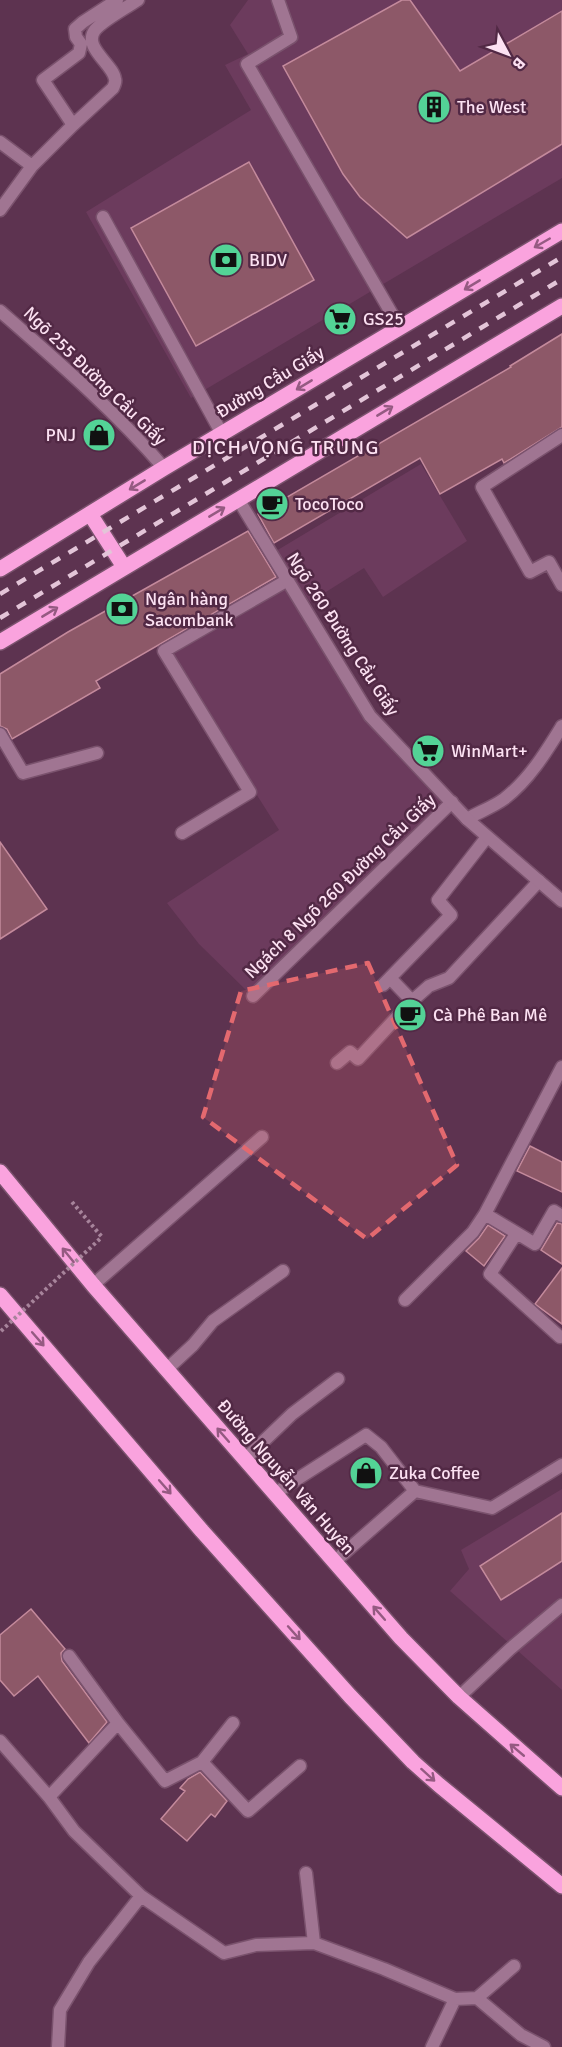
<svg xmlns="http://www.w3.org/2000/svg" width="562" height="2047" viewBox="0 0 562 2047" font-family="Signika,sans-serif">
<rect width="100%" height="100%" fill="#5d3350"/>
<path fill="#6c3b5d" d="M248,0H562V178L191,398L86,212L251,110L225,65L248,54L230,25Z
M421,464L467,541L383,597L364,568L310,602L276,551Z
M283,585L372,712L444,801L248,992L199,944L167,903L279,830L166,652Z
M562,1489V1690L450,1591L469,1569L461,1550Z"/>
<path fill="#8d5868" stroke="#c48a9c" stroke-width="1.5" d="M402,0H410L460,71L562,11V144L407,238L360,197L343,174L283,66Z
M249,162L314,280L196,346L131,228Z
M562,334V427L504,463L502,459L440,494L420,458L274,543L258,514L511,367L510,366Z
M248,531L276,577L96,681L100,688L12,739L7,729L0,726V674L68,632Z
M0,842L47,909L0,939Z
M530,1146L562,1162V1192L517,1171Z
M557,1223L562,1224V1264L541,1250Z
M488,1225L505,1236L484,1266L466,1251L479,1238Z
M562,1268V1324L535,1304Z
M562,1513V1561L501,1600L480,1566Z
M31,1609L65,1649L61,1653L62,1661L107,1722L89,1743L38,1676L14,1696L0,1680V1635Z
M200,1772L227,1801L215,1817L211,1814L187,1841L161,1819L185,1791L180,1788L188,1779Z"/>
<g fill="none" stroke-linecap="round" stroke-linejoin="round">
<g stroke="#7a526d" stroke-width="15">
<path id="service" d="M278,0L291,37L247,64L400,328
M73,125L113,88C114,86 116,81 115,79C113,64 82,47 95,30C102,21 127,7 138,0
M0,142L32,166
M0,210L32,166L73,125L43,80L79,53L81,44L76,37L75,29L83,22L117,0
M103,217L222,434
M0,311C57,361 115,411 164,468
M562,435L482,487L530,572L549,562L562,585
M0,734L23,773L97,753
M467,819C479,812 493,807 504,799C529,780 546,752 562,726
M182,833L250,792L164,651L286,581
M390,978L412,1001
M383,985L451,915L438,900L487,837
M253,996L452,802
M337,1063L350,1052L358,1059L412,1001L429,986L449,978L539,881
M485,1214L535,1244L554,1211L562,1216
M516,1234L490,1274L560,1337
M93,1285L262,1137
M405,1300L473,1232L485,1214L562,1067
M166,1370L193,1345L213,1321L283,1271
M244,1460L292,1414L338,1379
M274,1494L366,1435L381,1447L415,1491L492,1508L562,1465
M334,1562L415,1491
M118,1723L165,1781L202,1762L233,1723
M0,1741L49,1797L74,1831L141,1896L224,1953L256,1945L314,1943L384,1969L455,1999L477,1998L521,2035L544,2047
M202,1762L248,1811L300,1766
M49,1797L118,1723L69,1656
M306,1873L314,1943
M477,1998L514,1966
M58,2047L60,2010L89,1962L141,1896
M432,2047L455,1999"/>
</g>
<g stroke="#7a526d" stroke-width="15">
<path id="minor" d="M238,499L370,716L467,819L562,901
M459,1697L510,1649L562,1605"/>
</g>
<g stroke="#7a526d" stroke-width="18">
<path id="primary" d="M90,514L124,567
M0,569L164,468L562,231
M0,642L562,306
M0,1172L93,1285L401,1638L459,1697L562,1788
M0,1295L202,1531L350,1696L413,1762L439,1785L562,1886"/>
</g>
<path stroke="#a7849b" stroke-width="4" stroke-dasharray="3 3" stroke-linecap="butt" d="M72,1202L102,1237"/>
<use href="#service" stroke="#a07592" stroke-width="12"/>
<use href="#minor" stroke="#a07592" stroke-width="12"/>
<use href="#primary" stroke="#faa3de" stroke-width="15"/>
<path stroke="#e3c5d8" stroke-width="4.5" stroke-dasharray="10 10" stroke-linecap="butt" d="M0,594L562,257
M0,618L562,279"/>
<path stroke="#a7849b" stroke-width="4" stroke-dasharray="3 3" stroke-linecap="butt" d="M1,1331L102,1237"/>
</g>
<defs><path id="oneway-shaft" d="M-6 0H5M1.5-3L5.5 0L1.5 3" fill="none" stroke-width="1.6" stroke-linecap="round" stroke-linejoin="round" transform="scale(1.5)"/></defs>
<g stroke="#955a82">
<use href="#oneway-shaft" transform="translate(542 243) rotate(150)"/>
<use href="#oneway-shaft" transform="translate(472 285) rotate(149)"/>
<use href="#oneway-shaft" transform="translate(304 385) rotate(149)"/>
<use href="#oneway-shaft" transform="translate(385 411) rotate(-31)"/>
<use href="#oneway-shaft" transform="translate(137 485) rotate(149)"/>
<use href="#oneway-shaft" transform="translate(217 512) rotate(-31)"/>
<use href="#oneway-shaft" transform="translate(50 612) rotate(-31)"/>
<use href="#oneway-shaft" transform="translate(68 1255) rotate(-129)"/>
<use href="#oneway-shaft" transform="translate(38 1339) rotate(49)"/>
<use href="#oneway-shaft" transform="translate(223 1435) rotate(-131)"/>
<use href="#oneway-shaft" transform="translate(165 1487) rotate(49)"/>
<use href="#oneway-shaft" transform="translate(379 1613) rotate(-131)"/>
<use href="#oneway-shaft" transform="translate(294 1633) rotate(48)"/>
<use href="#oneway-shaft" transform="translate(517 1750) rotate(-140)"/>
<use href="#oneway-shaft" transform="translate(428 1775) rotate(42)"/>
</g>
<path fill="#e3696f" fill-opacity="0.2" stroke="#e3696f" stroke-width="4.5" stroke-dasharray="12 8" stroke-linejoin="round" d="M368,963L457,1165L367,1239L203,1117L241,991Z"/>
<defs>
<g id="building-disc" transform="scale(1.725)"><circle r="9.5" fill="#53d396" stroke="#522945"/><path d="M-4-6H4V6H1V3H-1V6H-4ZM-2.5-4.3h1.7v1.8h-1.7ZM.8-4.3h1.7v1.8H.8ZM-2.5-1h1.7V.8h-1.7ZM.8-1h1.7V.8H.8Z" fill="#111"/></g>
<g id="bank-disc" transform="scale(1.725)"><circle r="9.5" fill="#53d396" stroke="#522945"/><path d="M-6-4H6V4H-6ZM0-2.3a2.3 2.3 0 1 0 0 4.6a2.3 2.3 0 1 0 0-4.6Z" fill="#111"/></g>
<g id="supermarket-disc" transform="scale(1.725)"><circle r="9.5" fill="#53d396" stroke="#522945"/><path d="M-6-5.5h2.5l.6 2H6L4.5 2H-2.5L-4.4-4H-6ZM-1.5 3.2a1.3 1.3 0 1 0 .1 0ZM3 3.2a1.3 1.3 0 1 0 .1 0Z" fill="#111"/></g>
<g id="shop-disc" transform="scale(1.725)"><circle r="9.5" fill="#53d396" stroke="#522945"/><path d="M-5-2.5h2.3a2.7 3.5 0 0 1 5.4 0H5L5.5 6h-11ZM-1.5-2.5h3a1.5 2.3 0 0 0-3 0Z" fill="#111"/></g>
<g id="cafe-disc" transform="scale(1.725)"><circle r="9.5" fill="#53d396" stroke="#522945"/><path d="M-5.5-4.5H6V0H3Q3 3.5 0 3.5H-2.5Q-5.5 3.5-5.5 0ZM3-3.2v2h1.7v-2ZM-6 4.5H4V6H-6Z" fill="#111"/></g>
</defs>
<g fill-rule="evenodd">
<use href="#building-disc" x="434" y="107"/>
<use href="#bank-disc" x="226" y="260"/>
<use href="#supermarket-disc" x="340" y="319"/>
<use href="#shop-disc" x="99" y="435"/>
<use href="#cafe-disc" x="272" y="504"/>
<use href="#bank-disc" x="122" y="609"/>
<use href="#supermarket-disc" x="428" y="751"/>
<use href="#cafe-disc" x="410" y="1015"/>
<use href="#shop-disc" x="366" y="1473"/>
</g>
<g text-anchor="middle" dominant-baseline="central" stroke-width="5" stroke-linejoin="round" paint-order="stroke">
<g font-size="18" fill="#fce1f2" stroke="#522945" text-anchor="start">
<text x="457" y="107">The West</text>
<text x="249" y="260">BIDV</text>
<text x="363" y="319">GS25</text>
<text x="76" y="435" text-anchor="end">PNJ</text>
<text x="295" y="504">TocoToco</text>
<text x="145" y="599">Ngân hàng<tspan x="145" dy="21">Sacombank</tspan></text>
<text x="451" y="751">WinMart+</text>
<text x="433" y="1015">Cà Phê Ban Mê</text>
<text x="389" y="1473">Zuka Coffee</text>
</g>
<g font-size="18" fill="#fce1f2" stroke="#522945">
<text transform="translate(95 376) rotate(44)">Ngõ 255 Đường Cầu Giấy</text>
<text transform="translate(270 382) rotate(-31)">Đường Cầu Giấy</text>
<text transform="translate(343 634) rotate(57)">Ngõ 260 Đường Cầu Giấy</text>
<text transform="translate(340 886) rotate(-44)">Ngách 8 Ngõ 260 Đường Cầu Giấy</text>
<text transform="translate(286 1477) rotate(49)">Đường Nguyễn Văn Huyên</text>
</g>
<g font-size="20" letter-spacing="1.5" fill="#fce1f2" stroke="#522945">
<text x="286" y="447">DỊCH VỌNG TRUNG</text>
</g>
</g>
<g transform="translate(508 54) rotate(131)" stroke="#522945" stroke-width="4.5" paint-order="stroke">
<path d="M0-4.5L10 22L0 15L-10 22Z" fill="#fce1f2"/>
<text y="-9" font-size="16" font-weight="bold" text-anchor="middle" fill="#fce1f2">B</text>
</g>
</svg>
